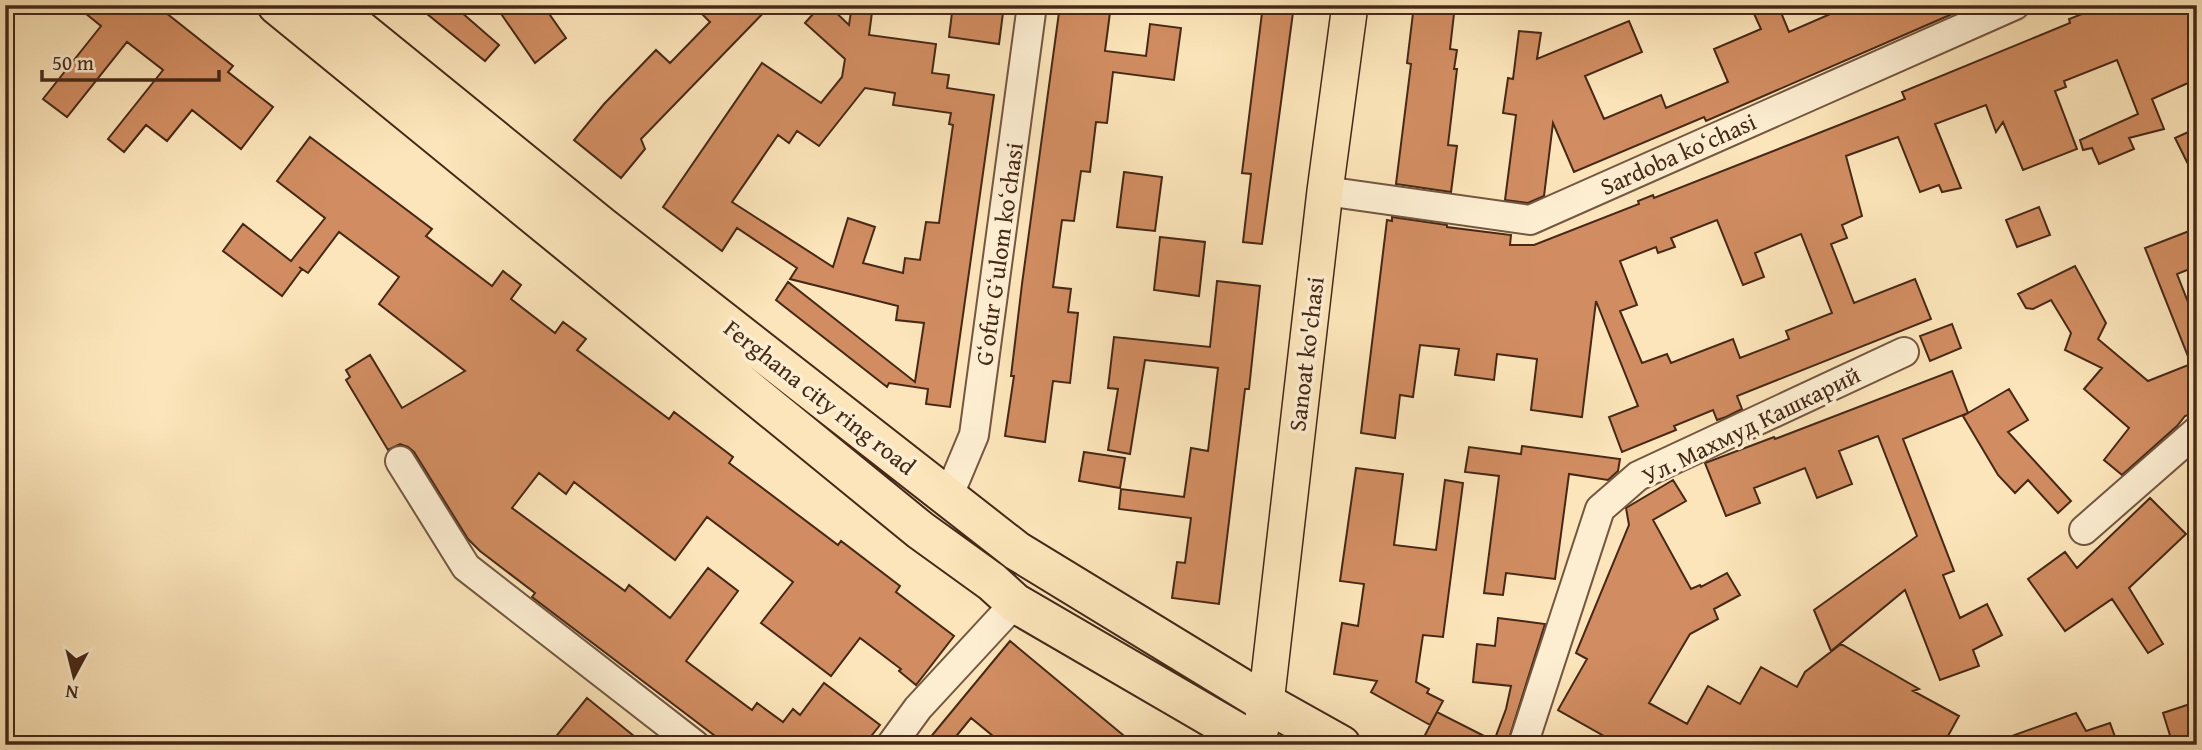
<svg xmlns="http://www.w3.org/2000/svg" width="2202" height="750" viewBox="0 0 2202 750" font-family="'Gentium Book Plus',serif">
<rect width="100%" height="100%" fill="#fce5ba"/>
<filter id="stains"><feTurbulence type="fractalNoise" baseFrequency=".00286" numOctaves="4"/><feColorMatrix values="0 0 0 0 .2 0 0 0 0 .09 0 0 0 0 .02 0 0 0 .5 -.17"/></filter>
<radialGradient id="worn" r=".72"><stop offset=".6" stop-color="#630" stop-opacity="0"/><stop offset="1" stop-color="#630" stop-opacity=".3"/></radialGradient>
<path fill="#d18d61" stroke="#452817" stroke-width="2" fill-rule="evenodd" d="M75,5H156L233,66L228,72L273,107L241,149L192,110L167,141L146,125L124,152L108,139L163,70L127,42L67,117L43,99L101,26Z
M416,5H453L499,45L485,61Z
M495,5H543L566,38L535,63Z
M693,5H771L641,139L645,149L621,178L574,140L604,104L656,50L670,63L710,22Z
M821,5H828L849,25L852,5H873L869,35L936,44L932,73L949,75L947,88L994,95L950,407L926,404L928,389L889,383L887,387L776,300L788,282L915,382L924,323L896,320L898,306L790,279L797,268L737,228L722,251L663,207L762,63L821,103L842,77L845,59L805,23ZM865,88L895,93L893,105L951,113L949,124L953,125L939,223L926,222L920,260L905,258L903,273L863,263L875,227L848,218L833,267L732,202L778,135L789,143L797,131L819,146Z
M953,5H1004L999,44L949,37Z
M1060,5H1111L1105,51L1146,56L1150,24L1181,28L1174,80L1113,72L1107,123L1096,122L1090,172L1081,171L1074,221L1062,220L1053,287L1071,289L1068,312L1078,313L1070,383L1053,381L1045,442L1005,436L1014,376H1011L1022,284Z
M1263,5H1294L1262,244L1243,242L1251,174L1242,173Z
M1414,5H1455L1450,49L1457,50L1454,69H1457L1448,145L1457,146L1451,192L1396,184L1411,64L1407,63Z
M1750,5H1778L1789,32L1851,5H1973L1706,121L1704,117L1574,172L1553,123L1544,196L1528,203L1505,200L1516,115L1503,113L1508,78L1513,79L1519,31L1541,33L1537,59L1629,21L1642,52L1585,76L1604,119L1661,95L1666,108L1728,82L1714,49L1761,29Z
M2105,5H2190L2197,20V79L2152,99L2164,129L2129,138L2134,149L2099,164L2092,148L2083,150L2080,140L2138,114L2117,60L2064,81L2066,87L2055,91L2077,149L2023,170L2003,122L1996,132L1986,105L1935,124L1961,188L1942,192L1939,185L1920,192L1898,137L1846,156L1862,216L1842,225L1847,238L1831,244L1854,303L1915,279L1931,319L1737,396L1742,409L1726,417L1717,420L1713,410L1674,426L1676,430L1622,452L1609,417L1638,406L1596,301L1582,417L1531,410L1537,359L1497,354L1494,380L1455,375L1459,349L1420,345L1413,397L1400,395L1395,438L1361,433L1387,220L1392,221V217L1447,225V227L1511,235L1510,245H1534L1639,204L1638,201L1653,195L1654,198L1905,99L1902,92L2070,23L2069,19ZM1717,220L1743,285L1764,277L1755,253L1801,234L1832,313L1786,331L1789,339L1740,358L1733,339L1671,363L1667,354L1642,363L1620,311L1637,305L1620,261L1656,247L1658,253L1675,247L1671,238Z
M2197,128V182L2175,138Z
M310,137L432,229L426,236L492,286L503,271L521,285L511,299L555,333L563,322L586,339L577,350L669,419L674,412L733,457L729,463L838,545L841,541L900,586L896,592L954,636L916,685L899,671L901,669L860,638L831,676L761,623L793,582L707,517L675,560L574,482L566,494L539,473L512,508L625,591L629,585L670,618L708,568L738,591L686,661L752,710L757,703L783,722L793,709L800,715L824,683L880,725L864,745H727L532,597L535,593L480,551L468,539L414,452L408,447L400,444L388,450L346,380L350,377L346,370L370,355L402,408L465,371L379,304L399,277L339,232L308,273L299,267L302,269L282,296L223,251L243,224L291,261L325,218L277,181Z
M1124,172L1162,177L1155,231L1117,227Z
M2039,207L2050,235L2017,247L2006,220Z
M2197,228V266L2177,274L2197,325V412L2185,416L2177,426L2122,475L2104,460L2129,428L2084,389L2102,368L2065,350L2071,333L2051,300L2033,309L2026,308L2018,294L2075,266L2106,323L2098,339L2148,381L2191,364L2145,248Z
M1160,237L1205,242L1199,296L1154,290Z
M1217,281L1260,286L1249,389H1245L1219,604L1172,598L1177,562L1185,563L1191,518L1119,509L1121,489L1184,497L1191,448L1208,451L1218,368L1145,360L1130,454L1108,450L1118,389L1108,388L1114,337L1210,347Z
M1952,324L1961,348L1930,361L1920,336Z
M1952,371L1968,413L1903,439L1954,571L1943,575L1960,618L1987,604L2002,635L1973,650L1979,666L1940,680L1905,590L1831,651L1814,610L1917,536L1878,436L1839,451L1852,484L1817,498L1805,468L1754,488L1760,503L1726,516L1705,463L1774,437L1775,439Z
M2009,389L2028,420L2008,432L2071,501L2058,513L2028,480L2015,493L1998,475L1963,416Z
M1522,446L1620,459L1618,471L1608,480L1569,474L1555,579L1506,573L1503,595L1484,593L1499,476L1465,472L1469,447L1521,454Z
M1084,452L1125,458L1120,488L1079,481Z
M1356,468L1403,474L1394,545L1436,550L1445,480L1463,483L1443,637L1423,635L1416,682L1429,689L1427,693L1443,701L1430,725L1371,692L1377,681L1334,674L1342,623L1358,626L1364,584L1340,581Z
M1673,480L1686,501L1653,520L1691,589L1700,585L1701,587L1727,573L1740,595L1714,609L1718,619L1690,634L1649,703L1687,724L1708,686L1740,704L1761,667L1797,687L1805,672L1841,644L1919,689L1913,691L1959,716L1943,745H1620L1558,710L1587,659L1576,653L1629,525L1626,508Z
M2150,498L2186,534L2129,588L2163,644L2148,653L2112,599L2065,631L2028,579L2065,552L2077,568Z
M1498,618L1545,624L1507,745H1443L1425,735L1437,712L1494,741L1506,709L1511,686L1473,682L1477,644L1495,646Z
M1010,641L1135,745H1004L971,718L949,745H924Z
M587,698L645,745H549Z
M2193,703L2197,713V745H2173L2163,713Z
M2076,713L2086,731L2110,723L2118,745H1996L1995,742Z"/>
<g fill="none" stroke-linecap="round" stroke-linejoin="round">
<g stroke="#735740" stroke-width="32">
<path id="minor" d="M1325,191L1530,220L2015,5
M400,461L466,567L695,745
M948,497L974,435L1032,5
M2084,530L2197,431
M891,745L918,708L1015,603
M1523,745L1600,509L1638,476L1904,352"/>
</g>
<g stroke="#452817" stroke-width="38">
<path id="major" d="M1261,728L1266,703L1325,191L1350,5"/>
</g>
<g stroke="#452817" stroke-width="42">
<path id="highway" d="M277,5L920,530L992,582L1015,603L1259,745
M329,5L601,226L1017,551L1266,703L1341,745"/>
</g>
<use href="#minor" stroke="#fdeed2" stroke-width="28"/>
<use href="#major" stroke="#fce5ba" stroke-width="35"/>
<use href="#highway" stroke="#fce5ba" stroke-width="38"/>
</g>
<g text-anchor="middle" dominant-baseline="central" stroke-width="7" stroke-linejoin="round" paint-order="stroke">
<g font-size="24" fill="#452817" stroke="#fdeed2">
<text transform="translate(1678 154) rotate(-24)">Sardoba koʻchasi</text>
<text transform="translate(999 254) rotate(-82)">Gʻofur Gʻulom koʻchasi</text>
<text transform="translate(1306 354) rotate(-83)">Sanoat ko'chasi</text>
<text transform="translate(820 397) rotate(38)">Ferghana city ring road</text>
<text transform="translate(1751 425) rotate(-26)">Ул. Махмуд Кашкарий</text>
</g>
</g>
<rect width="2202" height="750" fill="none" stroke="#fce5ba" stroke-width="28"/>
<rect x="7" y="7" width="2188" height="736" fill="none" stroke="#452817" stroke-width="3.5"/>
<rect x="14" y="14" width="2174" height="722" fill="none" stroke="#452817" stroke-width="2"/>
<g transform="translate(74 676) rotate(187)" stroke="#fdeed2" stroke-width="5" paint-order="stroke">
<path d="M0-5L12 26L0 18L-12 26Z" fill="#452817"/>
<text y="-10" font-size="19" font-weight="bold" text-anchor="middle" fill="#452817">N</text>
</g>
<path d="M42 70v10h177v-10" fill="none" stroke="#452817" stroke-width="3.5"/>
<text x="52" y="70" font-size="21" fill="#452817" stroke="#fdeed2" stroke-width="5" paint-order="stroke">50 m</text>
<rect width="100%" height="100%" filter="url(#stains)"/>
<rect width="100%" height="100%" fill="url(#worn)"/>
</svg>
